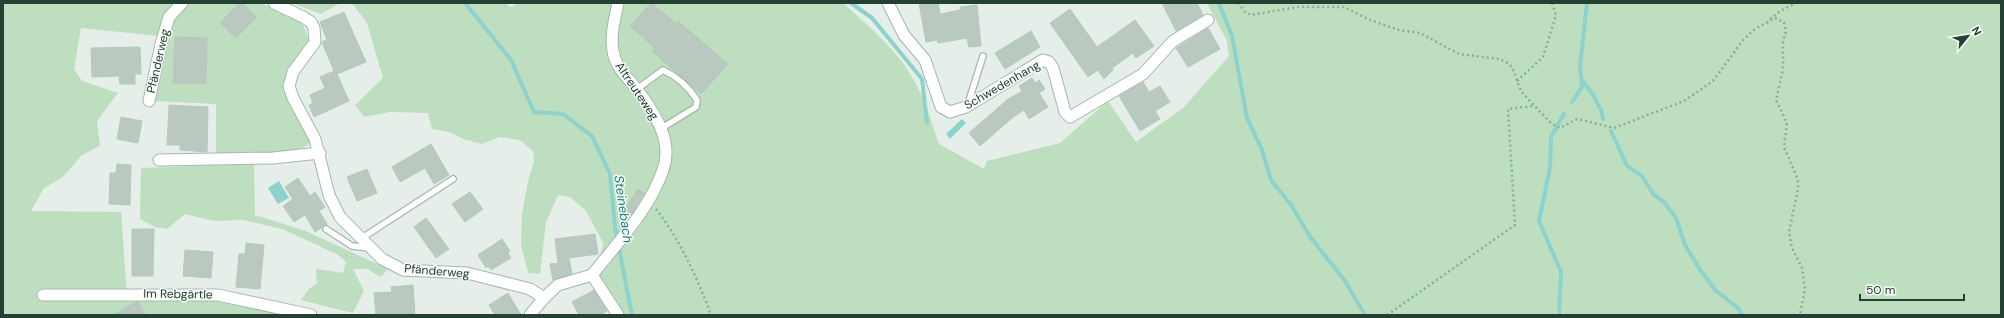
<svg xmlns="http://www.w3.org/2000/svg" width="2004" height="318" viewBox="0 0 2004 318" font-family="'DM Sans',sans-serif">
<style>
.green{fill:#bedfbf}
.water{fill:#8ed2cd}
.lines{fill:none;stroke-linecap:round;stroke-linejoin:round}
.stream{stroke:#8ed2cd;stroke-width:4}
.building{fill:#bac9c0;stroke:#b7c8bd}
.service-casing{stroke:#a7b6ae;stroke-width:8}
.minor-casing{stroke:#a7b6ae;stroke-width:13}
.path{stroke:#85b199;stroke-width:2.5;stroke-dasharray:2 3;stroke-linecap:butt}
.service{stroke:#fff;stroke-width:5.5}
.minor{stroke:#fff;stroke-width:11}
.labels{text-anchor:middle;stroke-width:3;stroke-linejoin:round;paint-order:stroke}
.street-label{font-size:12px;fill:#244032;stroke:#f5faf7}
.water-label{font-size:13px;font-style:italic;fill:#1d7c76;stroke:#f5faf7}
</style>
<rect width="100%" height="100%" fill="#e5eee8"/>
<g class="green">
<polygon points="3,3 261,3 302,22 309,40 289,71 283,90 309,134 309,144 296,152 254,163 255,215 306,231 388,269 381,277 367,269 353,269 364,291 353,313 301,300 309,289 317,283 316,269 343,273 346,262 337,254 282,229 243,220 214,221 185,214 167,229 155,227 140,219 141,168 216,165 216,104 153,101 159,36 81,28 74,69 82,81 118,93 97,121 100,146 82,155 62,178 44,188 31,211 121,212 127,298 221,299 293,315 3,315"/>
<polygon points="292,3 340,3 321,14"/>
<path d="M352,3H505L511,7L518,3H843C867,25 894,47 911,75C924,96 931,121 939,144L984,169L987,161L1060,143L1108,101L1136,142L1184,107L1229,56L1227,41L1207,3H2001V315H622L621,308L597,276L603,243L586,211L570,197L558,195L546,222L540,274L528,273L521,244L522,214L528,181L534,161L533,151L520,140L500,137L482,144L463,139L450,132L432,129L428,113L390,112L364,117L355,105L383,78L367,23Z"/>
</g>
<g class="water">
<polygon points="962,119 966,123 950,139 946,134"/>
<polygon points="279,181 289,198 278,204 268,188"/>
</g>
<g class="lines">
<g class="stream">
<polyline points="465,3 511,60 534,112 563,114 592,136 610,174 615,228 632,315"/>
<polyline points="851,3 872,18 922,79 927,123"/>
<polyline points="1219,3 1232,36 1247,118 1262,150 1271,180 1291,205 1311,238 1345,281 1365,315"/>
<polyline points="1582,80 1593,95 1601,110 1603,119"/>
<polyline points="1572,102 1582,87 1580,66 1587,3"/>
<polyline points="1611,131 1627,166 1642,176 1654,195 1664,202 1676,218 1685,245 1699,268 1715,290 1738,308 1742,315"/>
<polyline points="1559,315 1561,272 1539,221 1550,168 1551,137 1564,114"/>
</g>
</g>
<g class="building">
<polygon points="239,3 242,3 257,17 236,38 220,23"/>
<polygon points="651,3 676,23 678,21 728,64 701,94 652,51 655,48 630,26"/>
<polygon points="919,3 938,3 940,14 960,10 960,7 977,5 981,46 969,47 967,38 938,43 937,40 926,42"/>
<polygon points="1162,3 1197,3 1203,15 1176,31"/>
<polygon points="1070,9 1097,47 1135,20 1154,46 1136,58 1133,53 1112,68 1113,70 1104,79 1098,70 1088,77 1050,23"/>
<polygon points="344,12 366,62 337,74 349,101 314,117 309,105 313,103 310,95 325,88 320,77 334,71 322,42 327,40 320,22"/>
<polygon points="1208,28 1220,49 1188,67 1176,48"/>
<polygon points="1031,31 1040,47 1005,69 995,53"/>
<polygon points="175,37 207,38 206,84 173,83"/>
<polygon points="140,47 141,74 135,74 135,84 120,84 119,76 92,77 91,48"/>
<polygon points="1032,78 1035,83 1039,80 1045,89 1039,93 1048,107 1029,119 1024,110 1012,118 980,146 969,133 1007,100 1022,91 1019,86"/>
<polygon points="1143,82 1149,92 1160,86 1170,102 1155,111 1160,119 1140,131 1119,96"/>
<polygon points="169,105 208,107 207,152 180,150 180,145 167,145"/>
<polygon points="121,117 142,121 138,143 117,139"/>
<polygon points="431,144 449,175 434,184 425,168 400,182 392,167"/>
<polygon points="117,164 131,165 130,205 109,204 110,173 116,173"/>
<polygon points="367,169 377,193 357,201 347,177"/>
<polygon points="298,178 310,196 315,192 325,207 319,211 327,224 315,232 305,215 294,222 283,206 293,199 285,187"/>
<polygon points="638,189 644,193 631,215 624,210"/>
<polygon points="470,192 483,209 465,222 452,204"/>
<polygon points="426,218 449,249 436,258 414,227"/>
<polygon points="132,229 154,229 153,276 132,276"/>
<polygon points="595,234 598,254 569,258 572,274 553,280 550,264 558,263 555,239"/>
<polygon points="502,239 510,251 508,253 511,258 491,270 488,266 486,268 478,255"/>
<polygon points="246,243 264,245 260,289 236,287 239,254 245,254"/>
<polygon points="185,250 213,252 211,278 183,276"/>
<polygon points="413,285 415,315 376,315 374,293 392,292 391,287"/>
<polygon points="594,290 607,311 600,315 579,315 572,302"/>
<polygon points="508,293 521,315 495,315 489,305"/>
<polygon points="136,302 138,302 145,315 113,315"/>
</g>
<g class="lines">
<g class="service-casing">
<g id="service">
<path d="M637,89L663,70C678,77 688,86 697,100L696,107L662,128"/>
<polyline points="967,107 983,56"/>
<polyline points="326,229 352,246 369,248"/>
<polyline points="362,238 453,179"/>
</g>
</g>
<g class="minor-casing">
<g id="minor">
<polyline points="274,3 303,17 311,22 314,28 315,42 293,72 289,86 293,98 315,139 329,195 340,217 382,259 403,270 467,273 530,289 544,298"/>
<path d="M618,3C615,18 610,36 613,51C615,66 626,76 635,87C653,110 674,140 663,170C649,210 618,242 592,275L618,315"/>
<polyline points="888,3 904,35 925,60 941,107 950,112 966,107 1043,60 1049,62 1053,68 1065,112 1070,117 1143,74 1173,41 1208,20"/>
<polyline points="149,101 161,44 169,17 182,3"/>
<polyline points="159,160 273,158 320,153"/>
<polyline points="43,295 218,295 311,315"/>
<polyline points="530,315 544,298 558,285 592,275"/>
</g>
</g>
<g class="path">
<polyline points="1238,3 1245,12 1251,15 1298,7 1344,7 1370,20 1399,30 1420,33 1459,54 1499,59 1506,62 1512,67 1521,91 1527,98 1551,123 1560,128 1577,119 1614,128 1684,101 1713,81 1744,39 1755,29 1775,18 1784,22 1786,31 1783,42 1783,69 1776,100 1787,123 1784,147 1798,180 1798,189 1789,232 1792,248 1802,268 1805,289 1800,315"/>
<polyline points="1770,19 1780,11 1796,3"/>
<polyline points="1517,81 1543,57 1556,15 1552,3"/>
<path d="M656,209C680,240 695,274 709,309L710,315"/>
<polyline points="1387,315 1515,225 1508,109 1533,106"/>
</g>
<use href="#service" class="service"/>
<use href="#minor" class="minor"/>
</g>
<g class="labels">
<g class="street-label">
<text transform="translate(158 61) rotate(-77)" y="4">Pfänderweg</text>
<text transform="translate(1002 85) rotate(-30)" y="4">Schwedenhang</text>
<text transform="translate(637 91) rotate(56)" y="4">Altreuteweg</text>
<text transform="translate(437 271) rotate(5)" y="4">Pfänderweg</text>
<text transform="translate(178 294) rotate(1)" y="4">Im Rebgärtle</text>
</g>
<g class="water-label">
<text transform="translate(624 209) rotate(82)" y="5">Steinebach</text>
</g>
</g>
<rect width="2004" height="318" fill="none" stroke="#244032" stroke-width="8"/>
<g transform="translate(1968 36) rotate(60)" stroke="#f5faf7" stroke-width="3" paint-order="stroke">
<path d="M0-3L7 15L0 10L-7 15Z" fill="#244032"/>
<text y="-6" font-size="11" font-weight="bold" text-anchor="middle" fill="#244032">N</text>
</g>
<path d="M1860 294v6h104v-6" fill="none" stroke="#244032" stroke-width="2"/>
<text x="1866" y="294" font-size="12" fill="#244032" stroke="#f5faf7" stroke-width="3" paint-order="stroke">50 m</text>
</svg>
